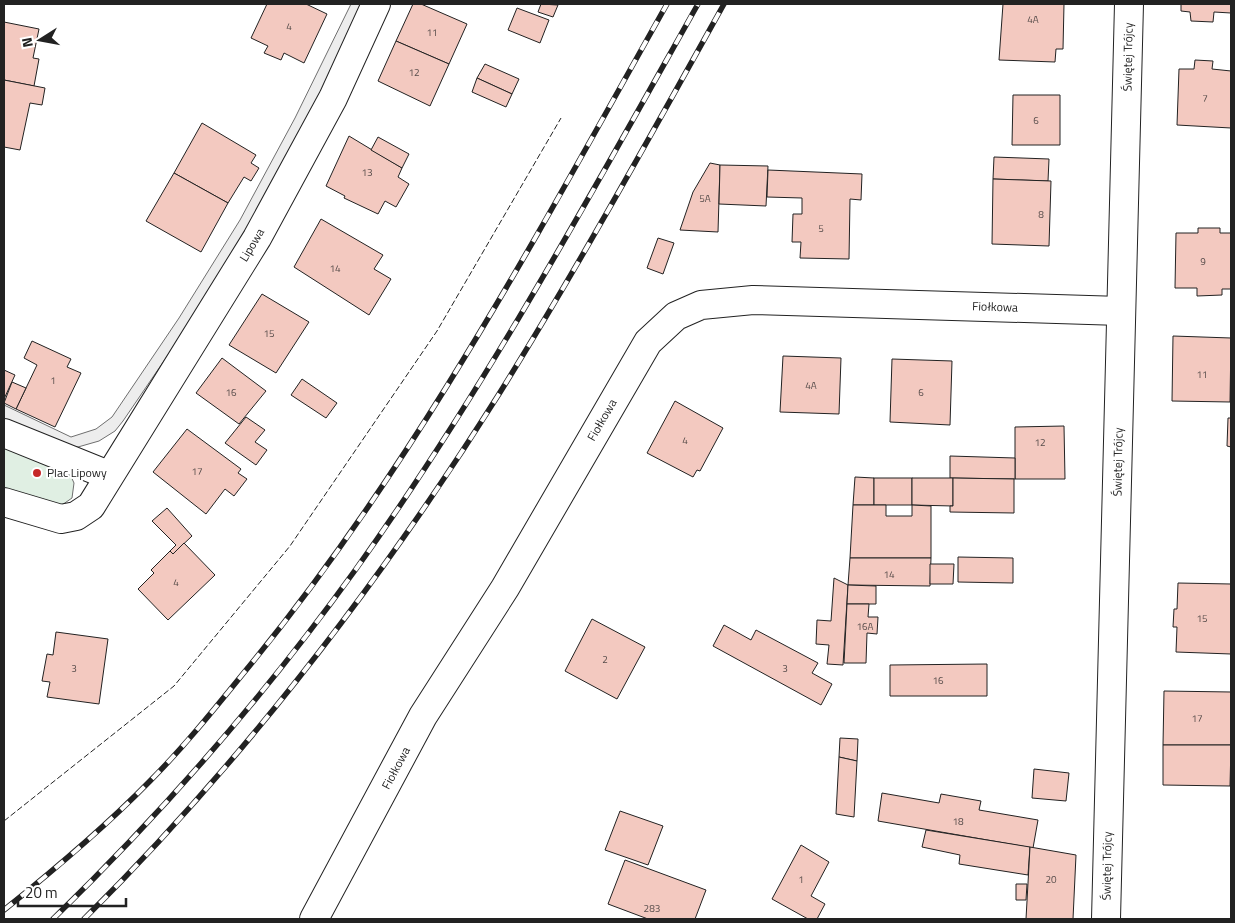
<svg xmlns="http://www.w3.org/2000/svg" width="1235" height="923" viewBox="0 0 1235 923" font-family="'Titillium Web',sans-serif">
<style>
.green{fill:#e0efe3;stroke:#6f6f6f}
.parking{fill:#ededed;stroke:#6f6f6f}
.building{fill:#f3c9c0;stroke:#222}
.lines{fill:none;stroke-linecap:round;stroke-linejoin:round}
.minor-casing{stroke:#222;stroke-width:30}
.minor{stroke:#fff;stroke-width:28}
.rail-casing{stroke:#222;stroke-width:5.5}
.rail{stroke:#fff;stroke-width:4;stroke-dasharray:11;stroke-linecap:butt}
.fence{stroke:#222;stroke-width:1;stroke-dasharray:6 2.5;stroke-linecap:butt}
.poi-dot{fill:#c62828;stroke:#fff;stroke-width:2}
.labels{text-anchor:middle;stroke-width:4;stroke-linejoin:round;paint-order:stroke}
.number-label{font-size:10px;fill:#564c4a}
.street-label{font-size:12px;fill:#222;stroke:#fff}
.poi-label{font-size:12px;fill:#222;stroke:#fff;text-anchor:start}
</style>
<rect width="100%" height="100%" fill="#fff"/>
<polygon class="green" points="4,442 68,470 74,483 72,498 59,507 4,496"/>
<polygon class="parking" points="351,4 362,4 318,99 242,239 200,308 123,421 115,431 99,441 78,447 62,445 4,420 4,405 71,437 96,429 112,417 179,318 240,220 295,118"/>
<g class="building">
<polygon points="267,4 306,4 327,14 304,63 284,53 281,60 264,53 268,46 251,38"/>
<polygon points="413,4 421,4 467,24 449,64 396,41"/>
<polygon points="541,4 558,5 553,17 538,12"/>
<polygon points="1003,4 1064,4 1063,49 1056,49 1055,62 999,60"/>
<polygon points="1181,4 1231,4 1231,13 1214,12 1213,22 1191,21 1190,12 1181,11"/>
<polygon points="517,8 549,20 540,43 508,30"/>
<polygon points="4,22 39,29 33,58 39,59 34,86 4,80"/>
<polygon points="396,41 449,64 430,106 378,81"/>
<polygon points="1195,60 1213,61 1212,69 1231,71 1231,128 1177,125 1179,69 1194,69"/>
<polygon points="485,64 519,79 512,94 477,78"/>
<polygon points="477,78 512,94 506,107 472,92"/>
<polygon points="4,80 45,88 42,105 30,103 20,150 4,147"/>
<polygon points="1013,95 1060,95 1060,145 1012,145"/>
<polygon points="202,123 256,155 251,163 259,168 251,181 244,177 228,203 174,173"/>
<polygon points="349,136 402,168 398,177 409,184 396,207 385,201 378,214 344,198 345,196 326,186"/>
<polygon points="378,137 409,154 402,168 371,150"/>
<polygon points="994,157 1049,159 1048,181 993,179"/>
<polygon points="710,163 720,165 718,232 680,230 693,192"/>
<polygon points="720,165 768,166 766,206 719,204"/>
<polygon points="768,170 862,174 861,200 850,199 849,259 800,258 801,242 792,242 793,214 802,214 802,198 767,197"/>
<polygon points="174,173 228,203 201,252 146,221"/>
<polygon points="993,179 1051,181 1049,246 992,244"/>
<polygon points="321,219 383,255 374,269 391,279 369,315 294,267"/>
<polygon points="1198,228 1220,228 1220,233 1231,233 1231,289 1222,289 1222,295 1197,296 1197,288 1175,288 1176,233 1198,233"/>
<polygon points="658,238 674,243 663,274 647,268"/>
<polygon points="262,294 309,322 276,373 229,345"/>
<polygon points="1173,336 1231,338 1230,402 1172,401"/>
<polygon points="32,341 71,359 67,367 81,373 55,427 16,409 37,365 24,358"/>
<polygon points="783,356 841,358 839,414 780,412"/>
<polygon points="222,358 266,391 239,424 196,393"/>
<polygon points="892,359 952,361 950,425 890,422"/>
<polygon points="4,370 15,375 4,399"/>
<polygon points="302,379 337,403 326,418 291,395"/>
<polygon points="12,382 26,388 16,409 4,403"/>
<polygon points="675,401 723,428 700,471 697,470 693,477 647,453"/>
<polygon points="246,417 265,430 255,442 267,450 256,465 225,443"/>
<polygon points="1228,418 1231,418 1231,447 1227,446"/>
<polygon points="1064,426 1065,479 1015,479 1015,427"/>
<polygon points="187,429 241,469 238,473 247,479 234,496 225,489 206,514 153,472"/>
<polygon points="950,456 1015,458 1015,479 950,478"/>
<polygon points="855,477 874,478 874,505 853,505"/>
<rect x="874" y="478" width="38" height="27"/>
<polygon points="912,478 953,478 953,506 912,505"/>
<polygon points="953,478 1014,479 1014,513 950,512 950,506 953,506"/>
<polygon points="853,505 886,505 886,516 912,516 912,505 931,506 931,558 850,558"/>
<polygon points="167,508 192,536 173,554 170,551 176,545 152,521"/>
<polygon points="184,543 215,575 168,620 138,589 154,573 151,570 170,551 173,554"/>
<polygon points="958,557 1013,558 1013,583 958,582"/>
<polygon points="850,558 931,558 930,586 848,585"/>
<polygon points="930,564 954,564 953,584 930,584"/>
<polygon points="834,578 848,585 843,665 827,664 829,645 816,644 817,620 831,621"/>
<polygon points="1178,583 1231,584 1231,654 1176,652 1177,627 1173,627 1174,609 1177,609"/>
<polygon points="848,585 876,586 876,604 847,604"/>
<polygon points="847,604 869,604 868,617 878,617 877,634 867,633 866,663 844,663"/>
<polygon points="592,619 645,647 617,699 565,671"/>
<polygon points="724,625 751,640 756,630 818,663 812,673 832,684 821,705 713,646"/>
<polygon points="56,632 108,639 99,704 47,697 50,682 42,681 47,654 53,655"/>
<polygon points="987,664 987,696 890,696 890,665"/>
<polygon points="1164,691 1231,692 1231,745 1163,745"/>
<polygon points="840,738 858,739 857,761 839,757"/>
<polygon points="1163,745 1231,745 1230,786 1163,785"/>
<polygon points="839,757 857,761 854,817 836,814"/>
<polygon points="1034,769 1069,773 1066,801 1032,798"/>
<polygon points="882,793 939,803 941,794 981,801 979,810 1038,820 1033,848 878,821"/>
<polygon points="620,811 663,826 648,865 605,850"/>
<polygon points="926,830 1030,847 1028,875 959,864 960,855 922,847"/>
<polygon points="801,845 829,862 811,896 825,904 817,919 808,919 772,899"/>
<polygon points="1030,847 1076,855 1073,919 1026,919"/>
<polygon points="625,860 706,890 695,919 648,919 608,904"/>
<polygon points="1016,884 1027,884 1026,900 1016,900"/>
</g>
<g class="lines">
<g class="minor-casing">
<g id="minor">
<polyline points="4,433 108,475"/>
<polyline points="4,502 61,519 76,516 91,506 257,238 333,98 376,4"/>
<polyline points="314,919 423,716 505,588 648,342 676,316 701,305 753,300 1121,311"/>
<polyline points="1106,919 1129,4"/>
</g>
</g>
<use href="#minor" class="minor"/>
<g class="rail-casing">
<g id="rail">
<path d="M4,910C54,870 104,828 149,782C182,749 212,712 242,675C412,470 537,235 667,4"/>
<path d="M53,919C163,812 266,694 356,569C484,390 590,196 698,4"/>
<path d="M84,919C242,762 380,583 499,394C578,267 651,135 724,4"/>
</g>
</g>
<use href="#rail" class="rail"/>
<polyline class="fence" points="4,821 174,686 290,546 437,331 561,118"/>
</g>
<circle class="poi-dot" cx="37" cy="473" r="5"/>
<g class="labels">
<g class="number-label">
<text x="1033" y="23">4A</text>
<text x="289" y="30">4</text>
<text x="432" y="36">11</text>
<text x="414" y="76">12</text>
<text x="1205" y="102">7</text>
<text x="1036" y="124">6</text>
<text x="367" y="176">13</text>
<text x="705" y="202">5A</text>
<text x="1041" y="218">8</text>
<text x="821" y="232">5</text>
<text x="1203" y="265">9</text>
<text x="335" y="272">14</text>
<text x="269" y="337">15</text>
<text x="1202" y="378">11</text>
<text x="53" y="384">1</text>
<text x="811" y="389">4A</text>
<text x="231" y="396">16</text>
<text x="921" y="396">6</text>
<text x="685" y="444">4</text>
<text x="1040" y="446">12</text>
<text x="197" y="475">17</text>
<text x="889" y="578">14</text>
<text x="176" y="586">4</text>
<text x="1202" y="622">15</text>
<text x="865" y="630">16A</text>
<text x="605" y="663">2</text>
<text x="74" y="672">3</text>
<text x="785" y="672">3</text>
<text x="938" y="684">16</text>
<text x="1197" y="722">17</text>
<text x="958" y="825">18</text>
<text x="801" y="883">1</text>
<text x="1051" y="883">20</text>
<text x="652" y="912">283</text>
</g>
<g class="street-label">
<text transform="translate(1128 57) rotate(-89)" y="4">Świętej Trójcy</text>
<text transform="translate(252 245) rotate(-59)" y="4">Lipowa</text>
<text transform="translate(995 307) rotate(2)" y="4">Fiołkowa</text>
<text transform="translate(602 420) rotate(-60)" y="4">Fiołkowa</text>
<text transform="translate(1118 462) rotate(-89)" y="4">Świętej Trójcy</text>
<text transform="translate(396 768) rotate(-62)" y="4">Fiołkowa</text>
<text transform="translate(1107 866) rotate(-89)" y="4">Świętej Trójcy</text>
</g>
<g class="poi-label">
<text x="47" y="477">Plac Lipowy</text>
</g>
</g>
<rect width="1235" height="923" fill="none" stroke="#222222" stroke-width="10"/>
<g transform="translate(40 40) rotate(259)" stroke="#ffffff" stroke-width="4" paint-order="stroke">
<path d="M0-4L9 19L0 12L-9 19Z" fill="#222222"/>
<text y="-8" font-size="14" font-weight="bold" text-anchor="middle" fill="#222222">N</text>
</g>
<path d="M18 898v8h108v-8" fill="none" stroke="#222222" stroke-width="2.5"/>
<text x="25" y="898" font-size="15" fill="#222222" stroke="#ffffff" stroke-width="4" paint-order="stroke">20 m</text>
</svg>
